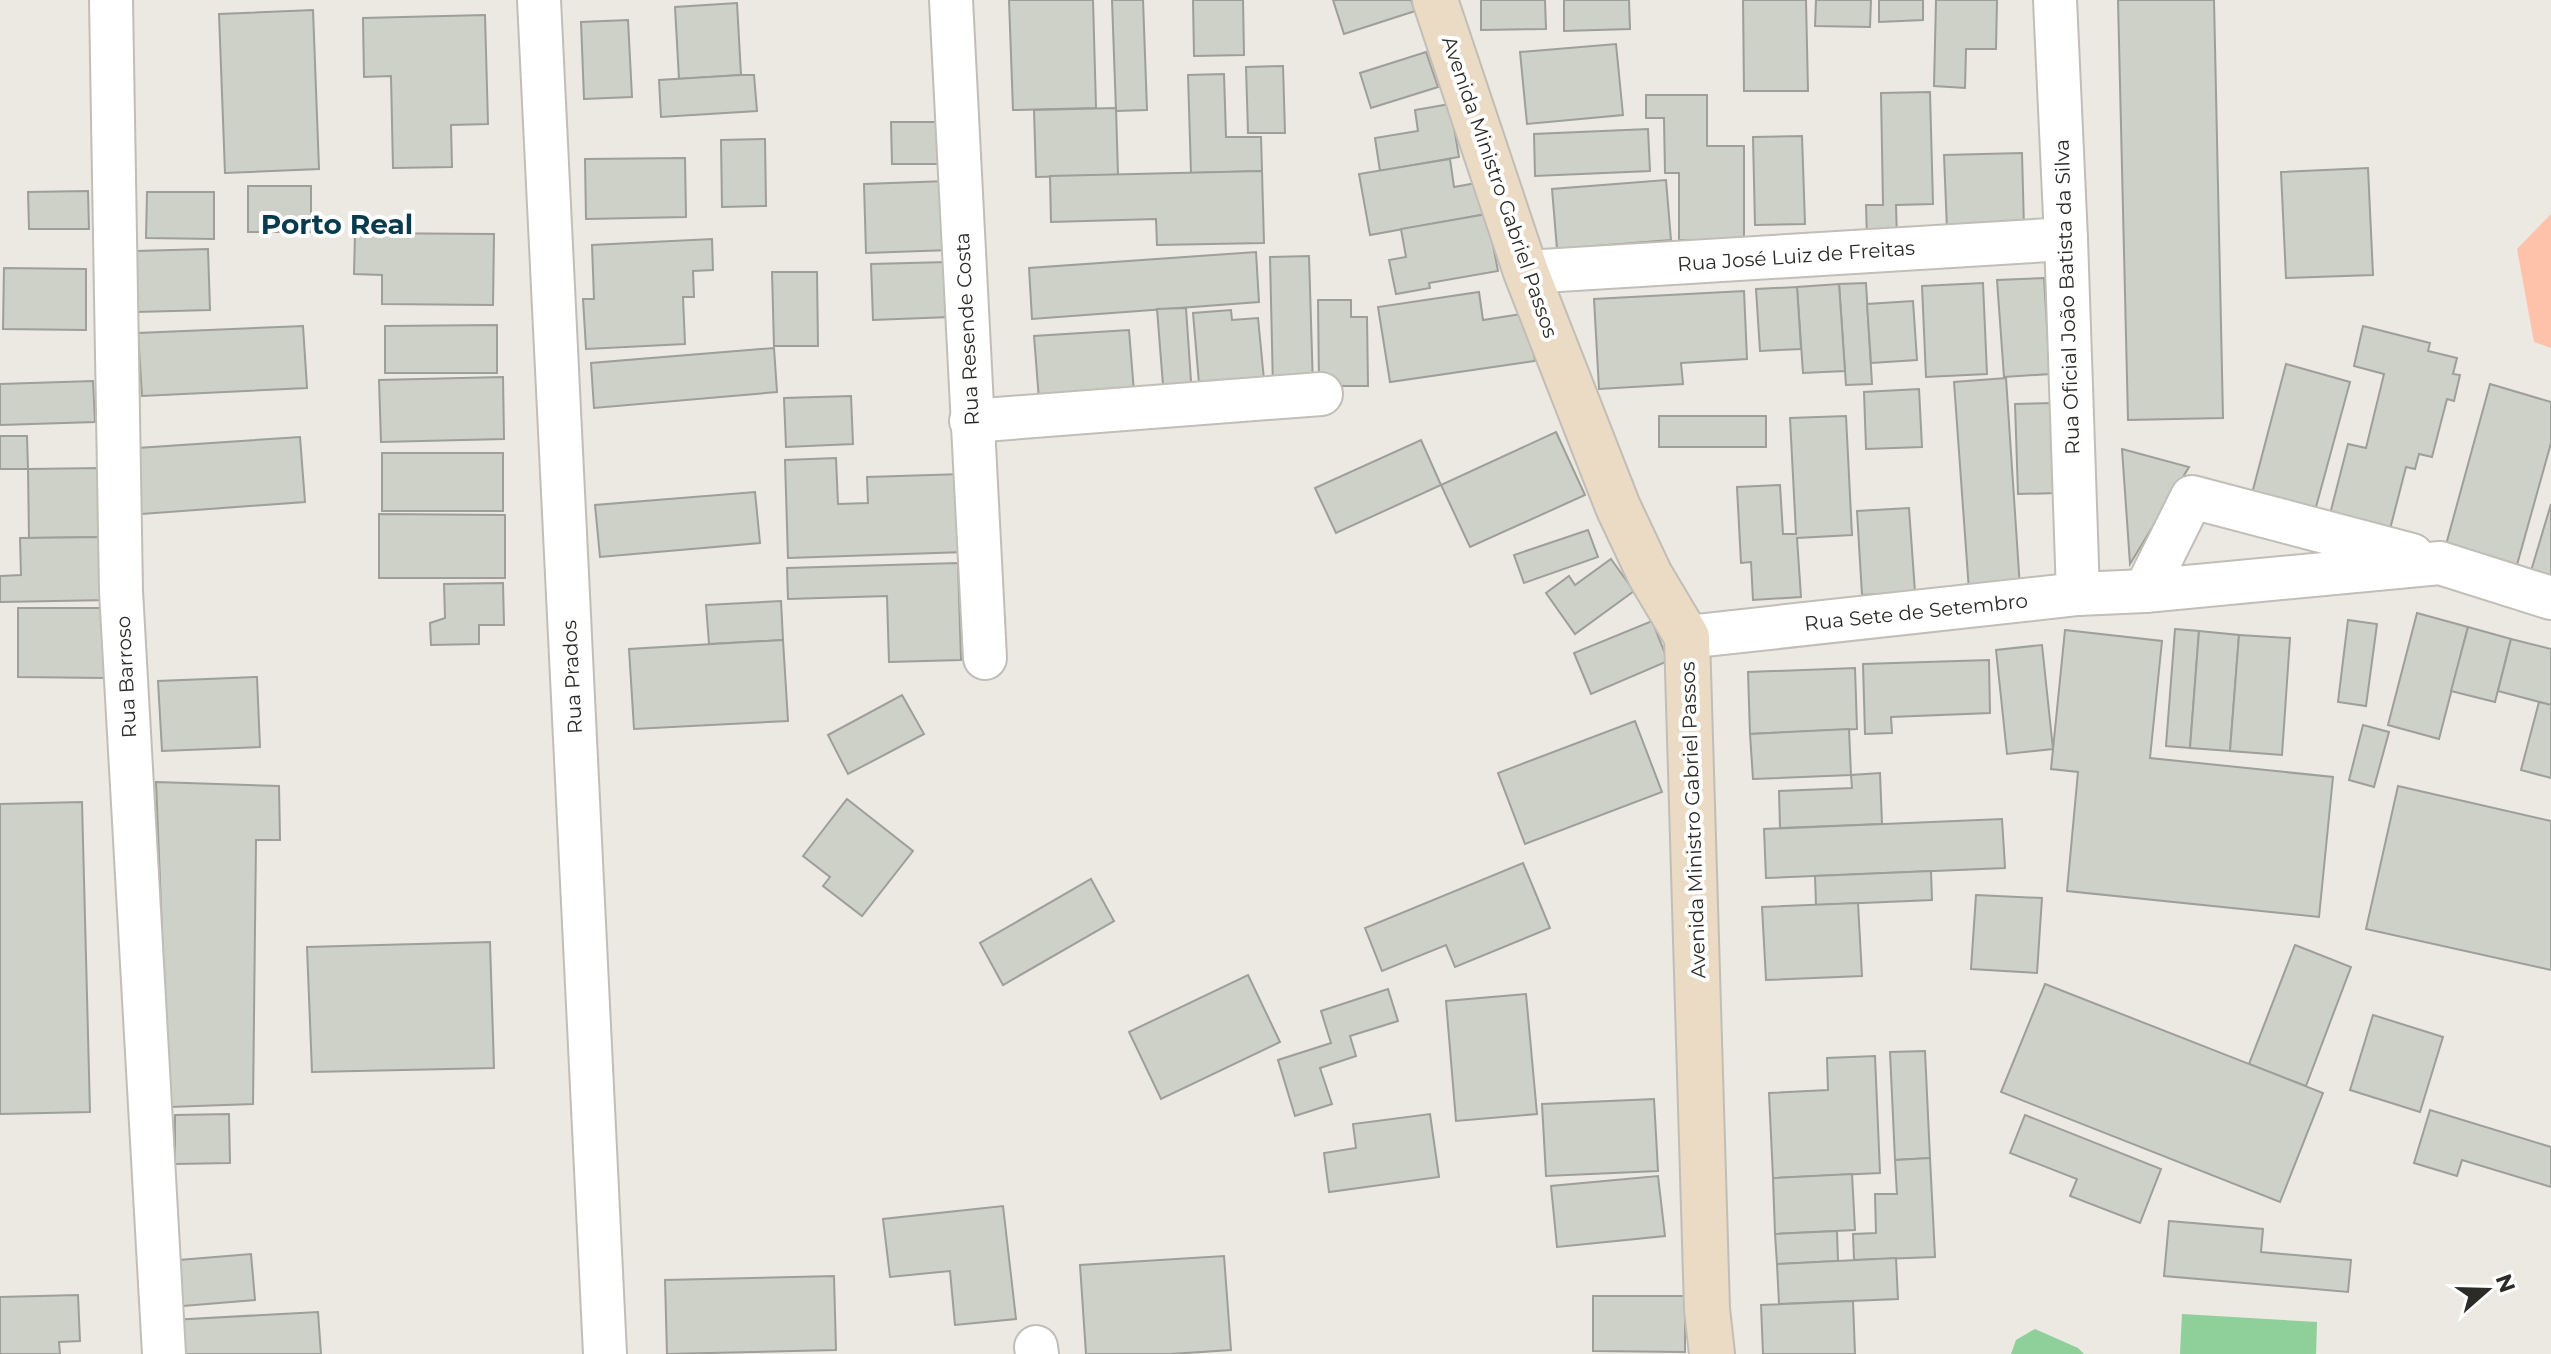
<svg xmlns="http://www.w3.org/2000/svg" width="2551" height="1354" viewBox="0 0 2551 1354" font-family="Montserrat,sans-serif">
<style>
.green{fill:#fec2ab}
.water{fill:#8fcf9a}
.building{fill:#ced1c8;stroke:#9d9f98;stroke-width:2}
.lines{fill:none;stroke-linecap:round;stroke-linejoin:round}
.minor-casing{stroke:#c0beb6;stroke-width:46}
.secondary-casing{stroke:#c0beb6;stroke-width:48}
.minor{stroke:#fff;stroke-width:42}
.secondary{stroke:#ebdac4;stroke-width:44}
.labels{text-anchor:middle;stroke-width:8;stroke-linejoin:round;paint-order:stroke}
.street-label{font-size:20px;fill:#2b2b28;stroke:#fff}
.district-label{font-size:28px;font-weight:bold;fill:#093b4e;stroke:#fff}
</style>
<rect width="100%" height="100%" fill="#ebe9e1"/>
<polygon class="green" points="2551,214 2551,348 2534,342 2517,249"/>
<g class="water">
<polygon points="2182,1314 2317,1322 2316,1354 2180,1354"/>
<polygon points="2035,1329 2078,1348 2084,1354 2011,1354 2016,1340"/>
</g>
<g class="building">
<polygon points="1009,0 1093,0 1096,108 1013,110"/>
<polygon points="1112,0 1143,0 1147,110 1116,111"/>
<polygon points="1193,0 1243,0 1244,55 1194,56"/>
<polygon points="1333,0 1411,0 1415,11 1344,34"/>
<polygon points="1481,0 1545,0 1546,29 1481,30"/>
<polygon points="1564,0 1629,0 1630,29 1564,31"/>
<polygon points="1743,0 1806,0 1808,91 1744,91"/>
<polygon points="1816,0 1871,0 1870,27 1815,26"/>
<polygon points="1879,0 1923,0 1923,20 1879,22"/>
<polygon points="1936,0 1997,0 1996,49 1966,49 1965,88 1934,86"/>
<polygon points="2118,0 2214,0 2223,418 2128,420"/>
<polygon points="737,3 741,75 679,79 675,7"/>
<polygon points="313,10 319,169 225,173 219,14"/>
<polygon points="485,15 488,124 451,125 452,167 393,168 391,76 364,77 363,18"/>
<polygon points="628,20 632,97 584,99 581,22"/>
<polygon points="1616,44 1623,115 1527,124 1520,52"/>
<polygon points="1426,52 1438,87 1371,108 1360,73"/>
<polygon points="1283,66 1285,133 1248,133 1246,67"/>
<polygon points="1224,74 1226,137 1261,137 1262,171 1191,173 1188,75"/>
<polygon points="741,75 754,75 757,111 661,117 659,80"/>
<polygon points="1930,92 1933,204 1896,205 1897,238 1867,238 1866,205 1883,205 1881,93"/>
<polygon points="1646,95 1707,95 1707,146 1744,146 1744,240 1679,240 1679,173 1665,173 1664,118 1646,118"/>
<polygon points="1450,104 1459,157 1380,171 1375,138 1418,131 1415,110"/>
<polygon points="1116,108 1118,175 1036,177 1034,110"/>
<polygon points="891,122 942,122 942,164 892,164"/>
<polygon points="1648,129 1650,171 1535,176 1534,134"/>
<polygon points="1802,136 1805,224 1755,225 1753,137"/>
<polygon points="765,139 766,206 722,207 721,140"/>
<polygon points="2022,153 2024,228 1947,230 1944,155"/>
<polygon points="685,158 686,217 586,219 585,159"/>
<polygon points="1450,159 1454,187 1482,182 1487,214 1370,235 1359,174"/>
<polygon points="2368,168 2373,275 2286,278 2281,172"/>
<polygon points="1262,171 1264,243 1157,245 1156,219 1051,222 1050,176"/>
<polygon points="1666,180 1671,240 1557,249 1552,189"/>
<polygon points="947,181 950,250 866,253 864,184"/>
<rect x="248" y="186" width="63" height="46"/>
<polygon points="88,191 89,229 29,229 28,192"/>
<polygon points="147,192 214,192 214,239 146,238"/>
<polygon points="1487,214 1498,271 1429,283 1430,288 1396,294 1389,260 1406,257 1401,229"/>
<polygon points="355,233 494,234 493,305 382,304 382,275 354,274"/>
<polygon points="712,239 713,270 693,271 694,297 683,297 685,344 586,349 583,299 594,299 592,245"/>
<polygon points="208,249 210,310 137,312 136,251"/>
<polygon points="1256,252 1259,302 1032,319 1029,268"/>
<polygon points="1309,256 1313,387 1273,388 1270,257"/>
<polygon points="948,262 950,317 873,320 871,264"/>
<polygon points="4,268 86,269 86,330 3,329"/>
<polygon points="772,272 817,272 818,346 774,346"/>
<polygon points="2044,278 2050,374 2004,377 1997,280"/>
<polygon points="1866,283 1872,384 1846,385 1839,284"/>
<polygon points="1983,283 1987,374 1926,377 1922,286"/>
<polygon points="1839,284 1845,371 1803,373 1797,287"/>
<polygon points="1797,287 1801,349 1760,351 1756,289"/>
<polygon points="1744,291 1747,359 1681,363 1683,384 1599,389 1594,299"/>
<polygon points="1479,292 1483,320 1528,313 1535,361 1390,382 1378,307"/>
<polygon points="1318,300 1351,300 1351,317 1367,317 1368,386 1319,386"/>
<polygon points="1913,301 1917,360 1871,363 1867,304"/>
<polygon points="1186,308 1192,396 1164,398 1157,309"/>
<polygon points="1231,310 1232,320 1258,318 1265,390 1200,395 1193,313"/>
<polygon points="497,325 497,373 385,373 385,326"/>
<polygon points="303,326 307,388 142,396 138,333"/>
<polygon points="2363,326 2430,343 2428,351 2457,358 2453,374 2460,375 2454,401 2447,399 2432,457 2419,454 2415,469 2406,467 2388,537 2328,522 2348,444 2366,448 2384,374 2354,366"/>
<polygon points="1129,330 1134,392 1039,400 1034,336"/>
<polygon points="774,348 777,392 594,408 591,363"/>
<polygon points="2286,364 2350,382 2313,518 2250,501"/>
<polygon points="503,377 504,439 381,442 379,380"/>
<polygon points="2006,378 2020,588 1969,591 1954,382"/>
<polygon points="93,381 95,422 0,425 0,384"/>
<polygon points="2490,384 2551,402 2551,443 2515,572 2444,552"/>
<polygon points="1919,389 1922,447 1866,449 1864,392"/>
<polygon points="851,396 853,444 786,447 784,398"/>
<polygon points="2056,403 2059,493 2018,494 2015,404"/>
<rect x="1659" y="416" width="107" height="31"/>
<polygon points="1846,416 1852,535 1797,538 1801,597 1753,600 1751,562 1741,563 1737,487 1780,485 1783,534 1796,534 1790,418"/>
<polygon points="1556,432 1585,495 1470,547 1441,485"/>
<polygon points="0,436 27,436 28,469 0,469"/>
<polygon points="300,437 305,502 128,515 123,449"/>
<polygon points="1421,440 1441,485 1336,533 1315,488"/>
<polygon points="2122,449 2189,467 2130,564"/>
<rect x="382" y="453" width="121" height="58"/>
<polygon points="836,458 838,504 868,503 867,477 963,474 965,552 788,558 785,460"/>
<polygon points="102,468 103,537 29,538 28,469"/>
<polygon points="755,492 760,543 600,557 595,505"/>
<polygon points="2551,504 2551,588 2528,581"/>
<polygon points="1909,508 1915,592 1862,595 1857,511"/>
<polygon points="379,514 505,515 505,578 379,578"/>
<polygon points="1588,530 1598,557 1524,583 1514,555"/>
<polygon points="109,537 110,600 0,602 0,576 21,575 20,538"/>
<polygon points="1611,559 1634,591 1575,634 1546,593 1569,576 1575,585"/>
<polygon points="958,563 961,660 889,662 887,596 788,599 787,568"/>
<polygon points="503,583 504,625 479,625 479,644 431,645 430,623 445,618 444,584"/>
<polygon points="781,601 783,640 709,644 706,605"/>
<polygon points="18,608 105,608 105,678 18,677"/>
<polygon points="2417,613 2468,627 2439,739 2388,725"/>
<polygon points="2348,620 2377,624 2366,706 2338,702"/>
<polygon points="1652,621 1668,661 1591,694 1574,653"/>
<polygon points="2468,627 2511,639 2495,702 2451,691"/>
<polygon points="2175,629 2199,631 2190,748 2166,746"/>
<polygon points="2065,630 2162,641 2150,758 2333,777 2319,917 2067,891 2078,772 2051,769"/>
<polygon points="2199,631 2239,635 2230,751 2190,748"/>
<polygon points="2239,635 2290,638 2282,755 2230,751"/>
<polygon points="2511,639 2551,649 2551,705 2498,691"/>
<polygon points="783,640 788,721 634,729 629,649"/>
<polygon points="2042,645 2053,749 2007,754 1996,650"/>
<polygon points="1989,660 1990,713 1891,717 1892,733 1865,734 1863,664"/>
<polygon points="1855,668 1857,729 1750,734 1748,672"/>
<polygon points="257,677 260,747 162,751 158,681"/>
<polygon points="902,695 924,734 848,774 828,735"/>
<polygon points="2539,702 2551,705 2551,778 2521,770"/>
<polygon points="1635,721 1662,792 1525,844 1498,773"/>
<polygon points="2363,725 2389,732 2374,787 2349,780"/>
<polygon points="1849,729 1851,775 1753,779 1750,734"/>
<polygon points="1880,773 1882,824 1780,828 1779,791 1852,788 1851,775"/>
<polygon points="156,782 279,786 280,840 256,840 253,1104 169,1107"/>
<polygon points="2398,786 2551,821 2551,970 2366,929"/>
<polygon points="847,799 913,851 862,916 823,886 830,877 803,856"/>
<polygon points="82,802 90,1112 0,1114 0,804"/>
<polygon points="2002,819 2005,868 1766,878 1764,829"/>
<polygon points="1523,863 1550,928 1455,967 1446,945 1382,971 1365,928"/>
<polygon points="1931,871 1932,900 1816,905 1815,876"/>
<polygon points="1091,879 1114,921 1003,985 980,943"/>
<polygon points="1976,895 2042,898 2037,973 1971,969"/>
<polygon points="1858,903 1862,976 1766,980 1762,907"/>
<polygon points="490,942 494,1068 312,1072 307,947"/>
<polygon points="2295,945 2351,967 2306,1086 2249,1064"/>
<polygon points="1248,975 1280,1042 1161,1099 1129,1032"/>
<polygon points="2045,984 2323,1093 2280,1202 2001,1092"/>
<polygon points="1388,989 1398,1021 1350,1036 1356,1056 1320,1068 1332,1104 1295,1116 1278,1060 1331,1043 1321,1011"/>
<polygon points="1526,994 1537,1114 1456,1121 1446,1001"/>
<polygon points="2373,1015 2443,1037 2420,1112 2350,1090"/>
<polygon points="1925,1051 1930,1158 1895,1160 1890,1052"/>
<polygon points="1875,1056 1880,1173 1773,1178 1769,1093 1828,1090 1827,1058"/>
<polygon points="1654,1099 1658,1171 1546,1176 1542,1104"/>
<polygon points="2430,1110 2551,1147 2551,1187 2462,1160 2457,1176 2414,1163"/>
<polygon points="229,1114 230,1163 175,1164 175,1115"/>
<polygon points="1430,1114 1439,1177 1329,1192 1324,1153 1356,1148 1353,1124"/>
<polygon points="2025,1115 2161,1169 2140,1223 2070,1196 2077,1179 2010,1153"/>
<polygon points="1930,1158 1935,1257 1854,1260 1853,1234 1876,1233 1875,1194 1897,1194 1895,1160"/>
<polygon points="1852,1174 1855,1230 1775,1234 1773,1178"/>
<polygon points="1658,1176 1665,1236 1557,1247 1551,1186"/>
<polygon points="1003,1206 1016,1319 955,1325 950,1271 890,1277 883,1219"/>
<polygon points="2169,1221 2263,1229 2261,1252 2351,1260 2348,1292 2164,1276"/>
<polygon points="1837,1231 1838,1261 1777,1264 1775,1234"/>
<polygon points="251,1254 255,1300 171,1307 167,1261"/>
<polygon points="1224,1256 1231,1350 1170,1354 1086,1354 1080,1265"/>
<polygon points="1896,1258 1898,1299 1779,1304 1777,1264"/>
<polygon points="834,1276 836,1350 667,1354 665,1280"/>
<polygon points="78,1295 80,1341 59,1342 60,1354 0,1354 0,1297"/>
<polygon points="1593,1296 1685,1296 1685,1352 1593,1351"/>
<polygon points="1853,1301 1855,1354 1763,1354 1761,1305"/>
<polygon points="318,1312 321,1354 173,1354 171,1320"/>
</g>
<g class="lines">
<g class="minor-casing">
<g id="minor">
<polyline points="111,0 121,591 164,1354"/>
<polyline points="539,0 605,1354"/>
<polyline points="951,0 985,658"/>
<polyline points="2055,0 2066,239 2078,594"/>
<polyline points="1526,272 2066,239"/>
<polyline points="971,421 1321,394"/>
<polyline points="2145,591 2192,497 2412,555"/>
<polyline points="1687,637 2078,594 2145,591 2440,563 2551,598"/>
<polyline points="1036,1347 1037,1354"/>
</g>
</g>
<g class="secondary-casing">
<polyline id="secondary" points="1435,0 1526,272 1618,507 1650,575 1687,637 1707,1309 1712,1354"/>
</g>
<use href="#minor" class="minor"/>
<use href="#secondary" class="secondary"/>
</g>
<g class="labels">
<g class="street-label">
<text transform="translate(1500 187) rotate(71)" y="7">Avenida Ministro Gabriel Passos</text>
<text transform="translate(1796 256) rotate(-4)" y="7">Rua José Luiz de Freitas</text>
<text transform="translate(2067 297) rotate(-92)" y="7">Rua Oficial João Batista da Silva</text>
<text transform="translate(967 329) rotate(-93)" y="7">Rua Resende Costa</text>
<text transform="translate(1916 612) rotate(-6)" y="7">Rua Sete de Setembro</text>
<text transform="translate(126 677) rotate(-93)" y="7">Rua Barroso</text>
<text transform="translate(572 677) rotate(-93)" y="7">Rua Prados</text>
<text transform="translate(1693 820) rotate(-92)" y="7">Avenida Ministro Gabriel Passos</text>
</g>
<g class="district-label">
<text x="337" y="234">Porto Real</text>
</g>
</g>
<g transform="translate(2487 1290) rotate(70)" stroke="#ffffff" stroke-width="6" paint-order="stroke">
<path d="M0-6L14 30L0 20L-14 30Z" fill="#2b2b28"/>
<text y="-12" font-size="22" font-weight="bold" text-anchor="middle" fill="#2b2b28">N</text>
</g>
</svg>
